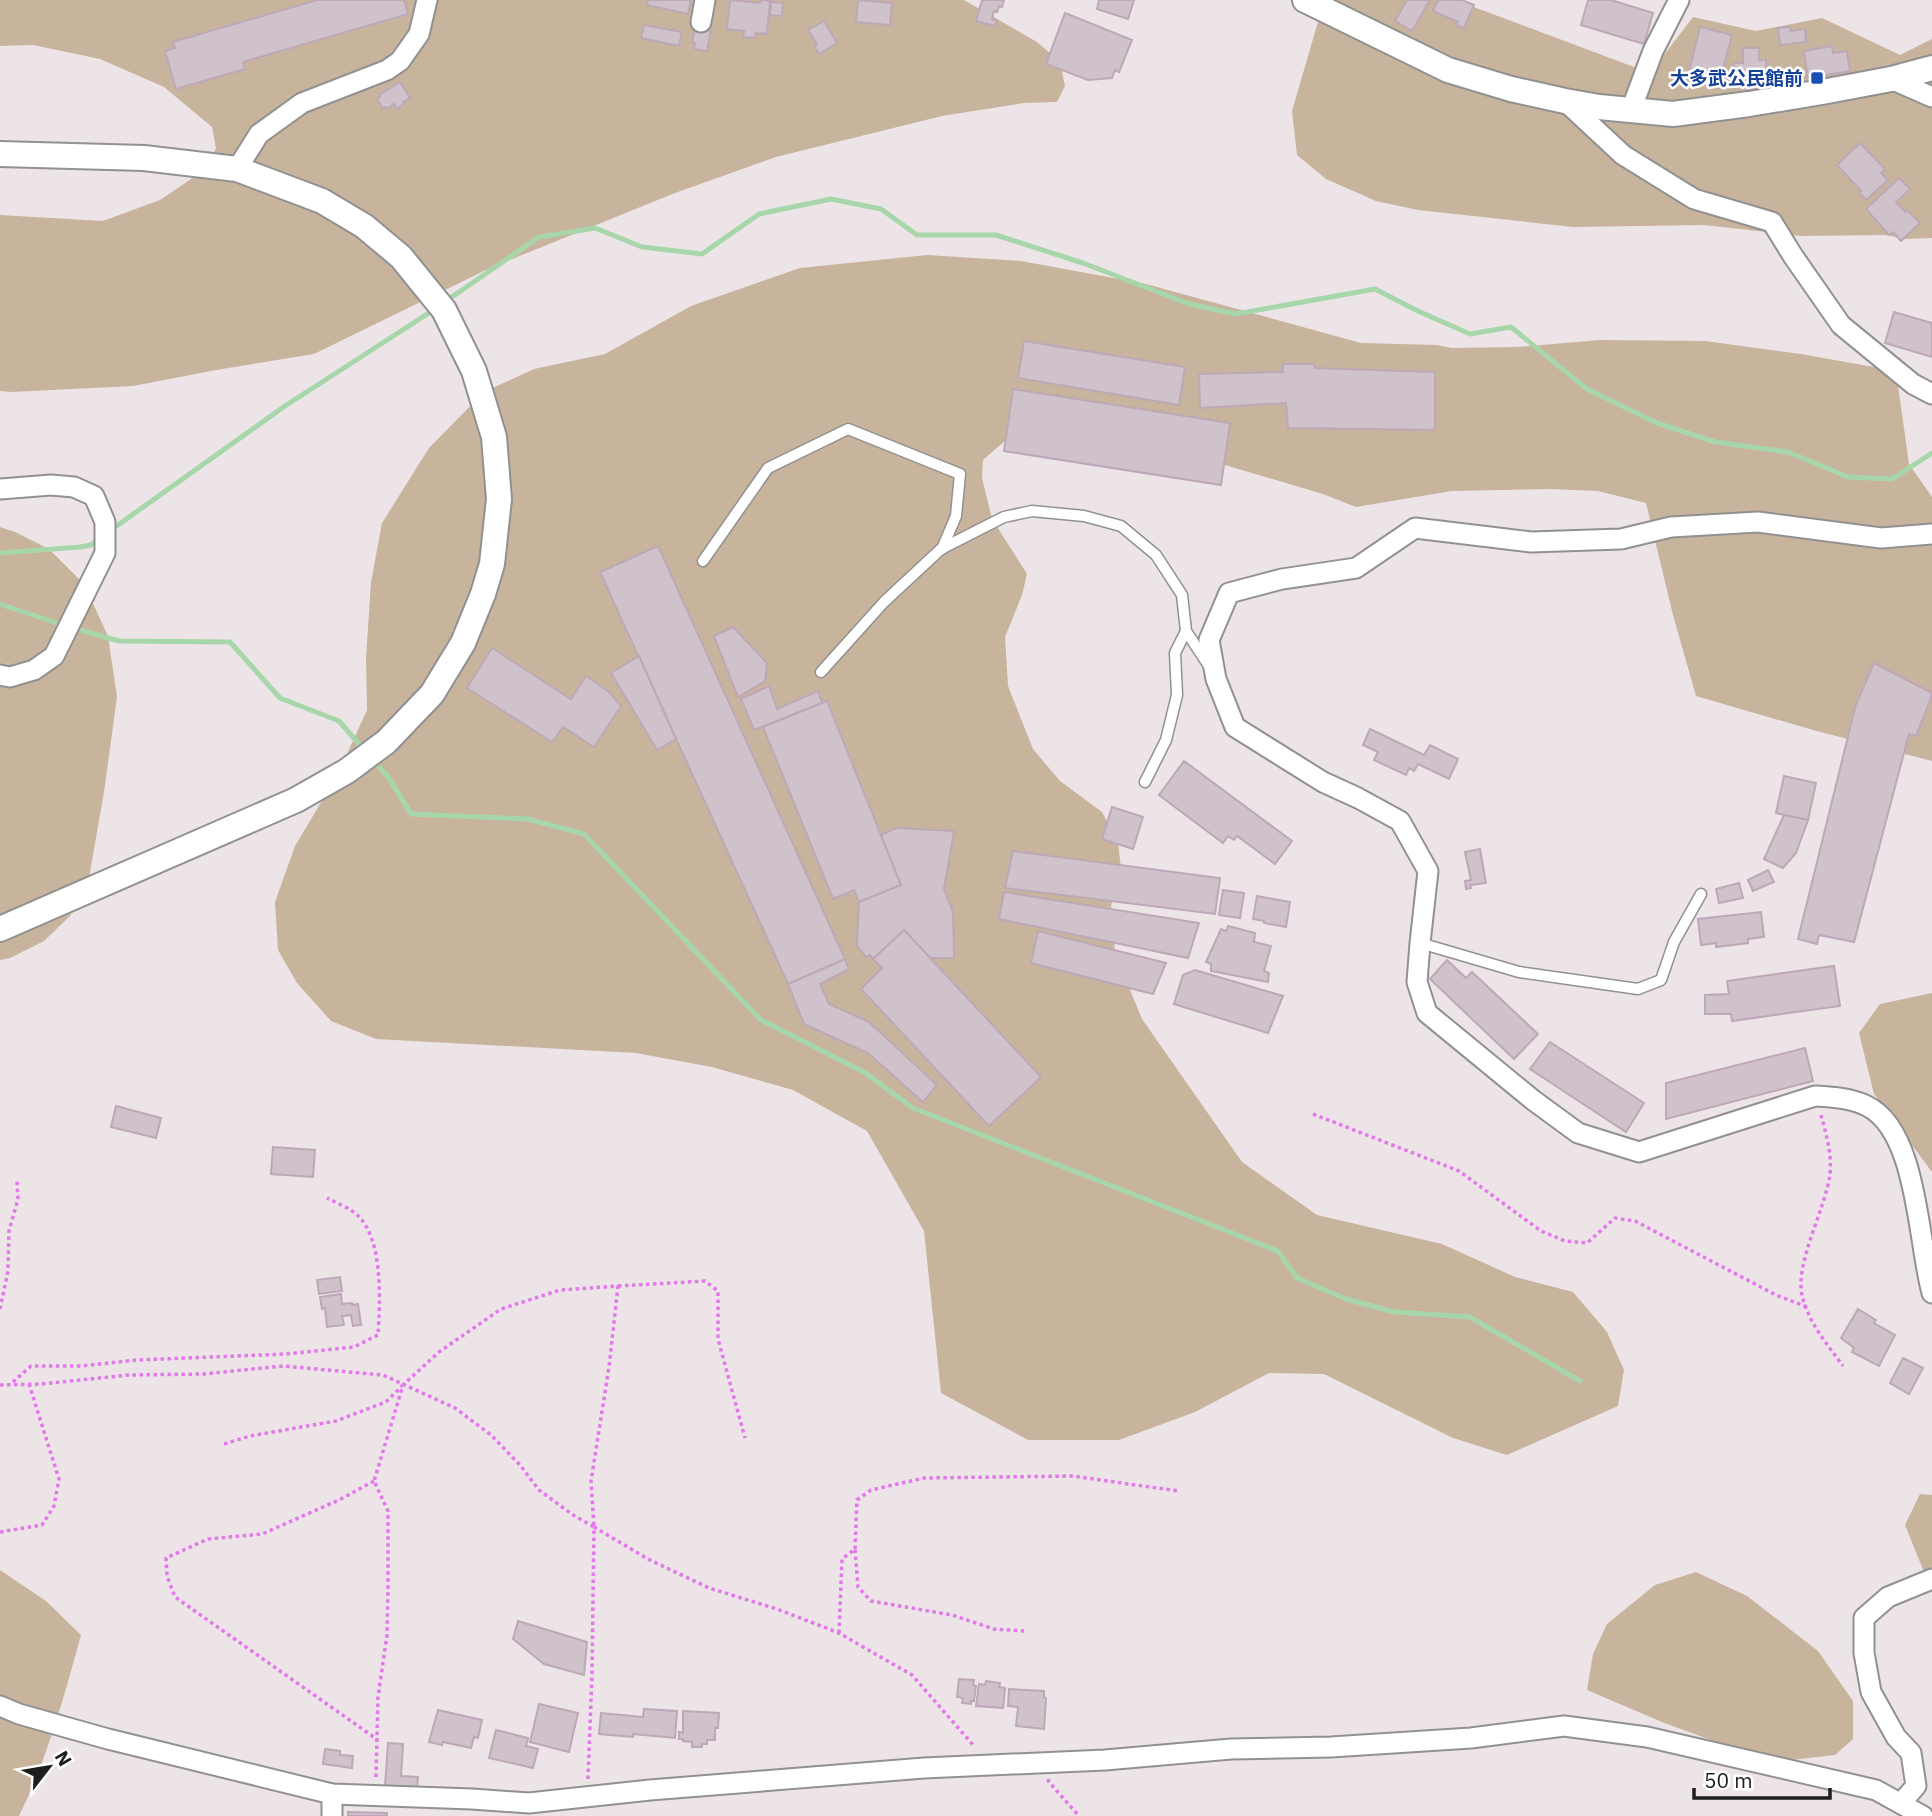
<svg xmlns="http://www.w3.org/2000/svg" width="1932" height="1816" viewBox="0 0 1932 1816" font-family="'IBM Plex Sans','Noto Sans JP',sans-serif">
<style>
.forest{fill:#c8b49c}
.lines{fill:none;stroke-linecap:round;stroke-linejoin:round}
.stream{stroke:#a8d6ab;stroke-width:5}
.building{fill:#cfc2cb;stroke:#bda8b7;stroke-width:2}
.service-casing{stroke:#919191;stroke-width:13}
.minor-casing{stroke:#919191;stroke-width:23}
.tertiary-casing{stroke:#919191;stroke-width:28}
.path{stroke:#e377eb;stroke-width:3.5;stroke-dasharray:3.5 3.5;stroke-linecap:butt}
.service{stroke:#fff;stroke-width:10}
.minor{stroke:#fff;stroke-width:19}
.tertiary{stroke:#fff;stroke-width:24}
.transit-dot{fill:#1a4fb4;stroke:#fff;stroke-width:2.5}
.labels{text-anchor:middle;stroke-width:5;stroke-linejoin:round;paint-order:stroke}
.transit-label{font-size:19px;font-weight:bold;fill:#164399;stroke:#fff;text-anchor:end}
</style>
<rect width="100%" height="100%" fill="#ede4e8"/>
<g class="forest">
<polygon points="0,0 964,0 1037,42 1060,62 1065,86 1057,102 1024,103 942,116 776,157 675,193 490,268 314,354 216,370 133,386 11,392 0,391 0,215 103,221 160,200 194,177 216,149 212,127 164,87 100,59 33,45 0,46"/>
<polygon points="1336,0 1455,0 1650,73 1693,17 1756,31 1822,18 1900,55 1932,39 1932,238 1906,239 1885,235 1801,236 1704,225 1573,227 1418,210 1376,201 1326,179 1297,155 1292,111 1320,15"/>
<polygon points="927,255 1021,261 1146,284 1361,343 1437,345 1452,348 1517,347 1600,340 1705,341 1801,354 1896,371 1909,464 1932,497 1932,761 1813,730 1696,696 1673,615 1646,503 1598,491 1551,489 1452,491 1356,507 1323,494 1191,455 1006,440 983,460 982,478 992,519 1027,574 1022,595 1005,637 1008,686 1033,749 1060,781 1102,812 1118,843 1121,868 1111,906 1115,953 1142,1019 1242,1162 1317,1215 1442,1244 1515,1277 1573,1292 1607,1332 1624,1370 1618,1406 1507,1455 1453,1438 1324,1374 1269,1373 1195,1412 1119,1440 1028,1440 941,1393 924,1231 867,1131 793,1090 712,1067 636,1053 376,1039 331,1021 297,983 278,950 275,902 295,846 338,774 367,710 366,658 371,582 382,523 429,448 484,392 534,369 605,354 691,306 800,268"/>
<polygon points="0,527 15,532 49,549 84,584 108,636 117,697 104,792 89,878 70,916 44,941 10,958 0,960"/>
<polygon points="1932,993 1932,1172 1874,1094 1859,1033 1880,1004"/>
<polygon points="1920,1494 1932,1495 1932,1583 1926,1577 1905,1525"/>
<path d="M0,1570L46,1601L81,1635C64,1697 47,1759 19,1816H0Z"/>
<polygon points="1696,1572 1747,1596 1818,1651 1853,1701 1853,1739 1835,1755 1782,1761 1719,1743 1662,1722 1587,1690 1593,1654 1607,1624 1655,1585"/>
</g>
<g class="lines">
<g class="stream">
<polyline points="446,301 539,237 595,228 642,247 702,254 759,214 831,199 881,209 917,235 996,235 1083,263 1189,304 1236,314 1375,289 1420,312 1470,334 1511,327 1587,389 1657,423 1715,442 1788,452 1848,477 1892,479 1932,453"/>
<polyline points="111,530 285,406 435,309"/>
<polyline points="0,553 80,547 91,545 100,538"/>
<polyline points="0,604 63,625"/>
<polyline points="73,628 119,641 230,642 280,698 339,721 365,751"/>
<polyline points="374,761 389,778 411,814 528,819 584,834 761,1020 864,1072 913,1108 1278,1251 1297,1278 1346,1299 1394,1312 1470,1317 1580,1381"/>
</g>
</g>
<g class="building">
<polygon points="317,0 404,0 408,14 243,62 245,69 176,89 165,51 175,48 173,42"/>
<polygon points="648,0 691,0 688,14 647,5"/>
<polygon points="730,0 760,3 761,0 770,1 767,34 756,33 755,38 743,37 744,31 727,29"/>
<polygon points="858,0 892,3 890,25 856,22"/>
<polygon points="982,0 1004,0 1002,7 999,6 997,12 994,11 992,19 997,21 995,26 976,21"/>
<polygon points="1099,0 1134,0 1128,19 1097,9"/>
<polygon points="1407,0 1430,0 1412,31 1395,21"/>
<polygon points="1438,0 1462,0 1474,5 1464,28 1456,25 1458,22 1433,11"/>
<polygon points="1588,0 1611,0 1653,13 1644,44 1581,25"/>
<polygon points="771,2 783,3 782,16 770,15"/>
<polygon points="1065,13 1132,40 1119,72 1115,70 1112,78 1088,80 1046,64"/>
<polygon points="824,21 837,43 819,54 814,46 817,44 808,30"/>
<polygon points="644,25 682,32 679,46 641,38"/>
<polygon points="1700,27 1732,35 1718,88 1687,80"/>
<polygon points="1790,27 1791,31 1805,29 1806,42 1780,45 1778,28"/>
<polygon points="695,28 711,31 707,51 694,49 695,43 692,42"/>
<polygon points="1832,46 1833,53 1847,51 1850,71 1808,78 1804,51"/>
<polygon points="1743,48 1759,48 1759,60 1766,60 1766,89 1744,88 1744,80 1733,80 1734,63 1743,63"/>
<polygon points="400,82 410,98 403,102 404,104 397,109 394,104 387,109 386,107 383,109 377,99 380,97 379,95"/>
<polygon points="1860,143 1885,169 1881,173 1888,180 1866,200 1859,192 1861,191 1837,165"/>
<polygon points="1899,178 1910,189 1896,202 1905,212 1907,210 1920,223 1901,241 1893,232 1889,235 1866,209"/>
<polygon points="1894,312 1932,323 1932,357 1885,343"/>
<polygon points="1024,341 1185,367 1179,405 1018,378"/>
<polygon points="1283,364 1314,364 1315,368 1435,372 1435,430 1288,428 1286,403 1200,408 1199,374 1283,372"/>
<polygon points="1013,389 1230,423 1221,485 1004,451"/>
<polygon points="658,546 845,959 788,984 600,572"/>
<polygon points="733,627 767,663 765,681 738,697 714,636"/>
<polygon points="492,648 571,699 586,676 608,691 621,706 594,747 563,727 552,742 467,688"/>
<polygon points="639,656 676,739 657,750 611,673"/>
<polygon points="1874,663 1932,693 1932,695 1916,736 1909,734 1854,942 1819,935 1817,944 1798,939 1856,704"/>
<polygon points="769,686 777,709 818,691 822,703 754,730 741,699"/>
<polygon points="827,701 901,885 859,902 854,890 833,899 763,727"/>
<polygon points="1370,729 1424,755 1430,745 1458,759 1449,779 1418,764 1414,771 1409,768 1406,775 1374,760 1378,752 1363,745"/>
<polygon points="1184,761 1292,841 1275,864 1237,836 1234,840 1228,836 1223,843 1159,795"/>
<polygon points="1784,776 1816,783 1808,820 1776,813"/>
<polygon points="1112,807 1143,817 1133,849 1102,839"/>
<polygon points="1784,815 1808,820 1796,853 1783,868 1764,859"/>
<polygon points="896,828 954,831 944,889 953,912 954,958 930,958 904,930 873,959 870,955 866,957 857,946 859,902 901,885 881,835"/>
<polygon points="1480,849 1486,883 1470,885 1471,888 1466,889 1465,881 1471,880 1465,852"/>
<polygon points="1013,851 1220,878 1215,914 1005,888"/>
<polygon points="1768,870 1774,882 1753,891 1748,880"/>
<polygon points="1739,883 1743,898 1719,903 1716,889"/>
<polygon points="1223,890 1244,893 1240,918 1219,915"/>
<polygon points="1004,892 1199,923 1188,958 999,919"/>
<polygon points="1257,896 1290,902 1286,927 1264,923 1264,921 1253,919"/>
<polygon points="1761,912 1764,937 1748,939 1748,943 1716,947 1716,943 1701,945 1698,919"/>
<polygon points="1228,926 1255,933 1254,942 1271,946 1264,971 1269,973 1268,982 1211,971 1211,964 1206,962 1221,929 1226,931"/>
<polygon points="904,930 1041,1077 989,1126 861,989 882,968 873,959"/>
<polygon points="1038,931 1166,963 1153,994 1031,963"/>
<polygon points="845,959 849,969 820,984 829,1004 869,1022 937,1085 923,1102 868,1053 804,1024 788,984"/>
<polygon points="1447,960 1466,978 1472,972 1538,1034 1514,1059 1430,979"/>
<polygon points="1834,966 1840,1006 1732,1021 1731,1014 1705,1014 1705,995 1729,994 1727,981"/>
<polygon points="1195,970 1283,996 1268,1033 1174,1004 1183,975"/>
<polygon points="1550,1042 1644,1103 1626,1132 1530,1069"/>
<polygon points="1805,1048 1813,1081 1666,1119 1666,1083"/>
<polygon points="116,1106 161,1118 156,1138 111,1127"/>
<polygon points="273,1147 315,1150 313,1177 271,1174"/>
<polygon points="340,1277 342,1291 319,1294 317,1280"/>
<polygon points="341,1294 342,1304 352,1303 352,1305 358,1304 361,1325 353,1326 351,1315 342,1316 344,1325 327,1327 325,1308 322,1309 320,1297"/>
<polygon points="1858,1309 1876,1320 1874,1323 1895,1335 1879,1366 1852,1352 1854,1348 1841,1338"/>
<polygon points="1903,1358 1923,1368 1909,1394 1890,1383"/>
<polygon points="518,1621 587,1642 584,1675 544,1664 513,1639"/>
<polygon points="959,1679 974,1680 973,1685 976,1686 974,1701 971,1701 971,1704 962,1703 963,1698 957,1697"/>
<polygon points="986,1681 1000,1683 999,1687 1005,1688 1003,1708 976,1706 979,1684 985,1685"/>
<polygon points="1009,1689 1044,1691 1044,1697 1046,1698 1044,1729 1016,1726 1018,1707 1008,1706"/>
<polygon points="539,1704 578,1713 569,1752 530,1742"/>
<polygon points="644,1709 677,1711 675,1738 633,1734 633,1737 599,1734 601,1713 643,1717"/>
<polygon points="438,1710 482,1720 478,1738 474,1737 471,1748 443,1742 442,1745 429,1742"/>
<polygon points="683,1711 719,1713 718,1728 715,1728 715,1740 707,1740 707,1744 702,1744 702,1747 692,1747 692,1742 683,1741 683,1739 679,1739 679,1732 683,1733"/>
<polygon points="496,1730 528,1738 526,1746 538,1749 533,1768 489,1758"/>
<polygon points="388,1743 403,1744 401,1776 418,1777 417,1789 385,1786"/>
<polygon points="325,1749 340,1751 340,1755 353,1756 352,1768 323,1764"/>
<polygon points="348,1812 387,1813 387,1816 348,1816"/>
</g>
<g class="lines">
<g class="service-casing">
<g id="service">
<polyline points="703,561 768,468 848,429 960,474 956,516 942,549"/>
<polyline points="821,672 884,602 941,549 1004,517 1032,511 1084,516 1121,526 1156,555 1182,595 1186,631 1209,666"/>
<polyline points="1145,782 1166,740 1177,695 1175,653 1186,631"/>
<polyline points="1420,943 1519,972 1638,989 1661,980 1674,942 1701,894"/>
</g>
</g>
<g class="minor-casing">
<g id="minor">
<polyline points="701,22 705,0"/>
<polyline points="1891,79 1932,97"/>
<polyline points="1565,101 1623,155 1694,199 1772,222 1793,256 1841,325 1913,384 1932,394"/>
<polyline points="1631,110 1653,51 1679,0"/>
<polyline points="237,169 259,134 302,103 387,70 400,61 419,34 427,0"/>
<polyline points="0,489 51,485 74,487 94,496 105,522 105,553 54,656 34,670 10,677 0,675"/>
<path d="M1932,534L1881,538L1758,522L1671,527L1621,539L1531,542L1415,528L1356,568L1282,579L1229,593L1209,640L1216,679L1235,727L1323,782L1358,798L1400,821L1428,871L1420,943L1417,982L1427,1013L1533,1100L1578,1133L1639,1152L1815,1096C1832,1097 1851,1098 1867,1106C1918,1131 1918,1243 1932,1293"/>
<polyline points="0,1706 19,1714 108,1739 332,1794 472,1799 529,1803 650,1790 924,1768 1105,1760 1231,1749 1331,1747 1471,1738 1564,1726 1647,1737 1876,1790 1923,1816"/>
<polyline points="1901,1803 1916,1786 1911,1753 1896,1737 1871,1692 1864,1653 1864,1618 1888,1597 1932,1579"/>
<polyline points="332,1816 332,1794"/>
</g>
</g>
<g class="tertiary-casing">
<g id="tertiary">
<polyline points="1305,0 1448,70 1511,89 1565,101 1599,107 1673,114 1749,104 1822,92 1891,79 1932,68"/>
<polyline points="0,154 144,158 237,169 322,201 364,226 401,257 444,310 474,371 494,437 499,499 492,564 483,594 463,643 432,694 386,742 347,771 296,800 0,929"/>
</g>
</g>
<g class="path">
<polyline points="1313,1114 1459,1171 1541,1231 1565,1241 1587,1243 1615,1218 1635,1221 1776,1295 1807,1307"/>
<path d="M1821,1115C1826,1134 1832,1153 1830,1174C1826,1208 1795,1262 1802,1295C1808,1322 1827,1344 1843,1366"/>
<polyline points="618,1286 705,1281 718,1291 718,1339 745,1438"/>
<polyline points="0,1309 8,1271 9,1231 18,1199 17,1181"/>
<path d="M13,1382L31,1366H81L137,1360L286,1354L354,1347L378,1335C380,1303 384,1237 356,1214C348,1207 336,1203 327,1198"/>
<polyline points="0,1385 41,1384 129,1375 204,1374 283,1366 383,1375 455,1408 491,1435 520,1465 539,1490 573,1515 594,1527"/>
<polyline points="224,1444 250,1436 336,1421 386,1402 402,1386"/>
<polyline points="374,1481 339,1500 262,1534 208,1539 166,1558 167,1576 175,1597 378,1740"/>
<polyline points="0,1532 42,1525 54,1506 59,1479 29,1384"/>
<polyline points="855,1549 857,1500 871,1490 924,1478 1073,1476 1178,1491"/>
<polyline points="839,1633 842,1559 855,1549 858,1587 871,1601 952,1615 994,1629 1024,1631"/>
<polyline points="376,1777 378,1697 387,1635 388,1583 388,1511 374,1481 403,1385 439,1352 501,1309 560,1290 618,1286 609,1367 591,1481 594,1527"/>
<polyline points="588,1779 592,1674 594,1527 648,1559 709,1588 777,1609 839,1633 912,1675 974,1746"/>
<polyline points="1048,1779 1049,1782 1079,1816"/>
</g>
<use href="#service" class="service"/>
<use href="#minor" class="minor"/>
<use href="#tertiary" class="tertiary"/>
</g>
<rect class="transit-dot" x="1810" y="71" width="14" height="14" rx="3.5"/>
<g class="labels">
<g class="transit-label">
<text x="1803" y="85">大多武公民館前</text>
</g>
</g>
<g transform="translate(49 1767) rotate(59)" stroke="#ffffff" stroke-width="5" paint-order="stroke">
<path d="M0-5L12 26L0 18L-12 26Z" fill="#1d1d1d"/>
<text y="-10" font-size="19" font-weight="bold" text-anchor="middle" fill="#1d1d1d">N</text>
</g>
<path d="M1694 1788v10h136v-10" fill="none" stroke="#1d1d1d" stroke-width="3.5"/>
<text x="1704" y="1788" font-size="21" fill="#1d1d1d" stroke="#ffffff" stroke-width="5" paint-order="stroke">50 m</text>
</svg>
